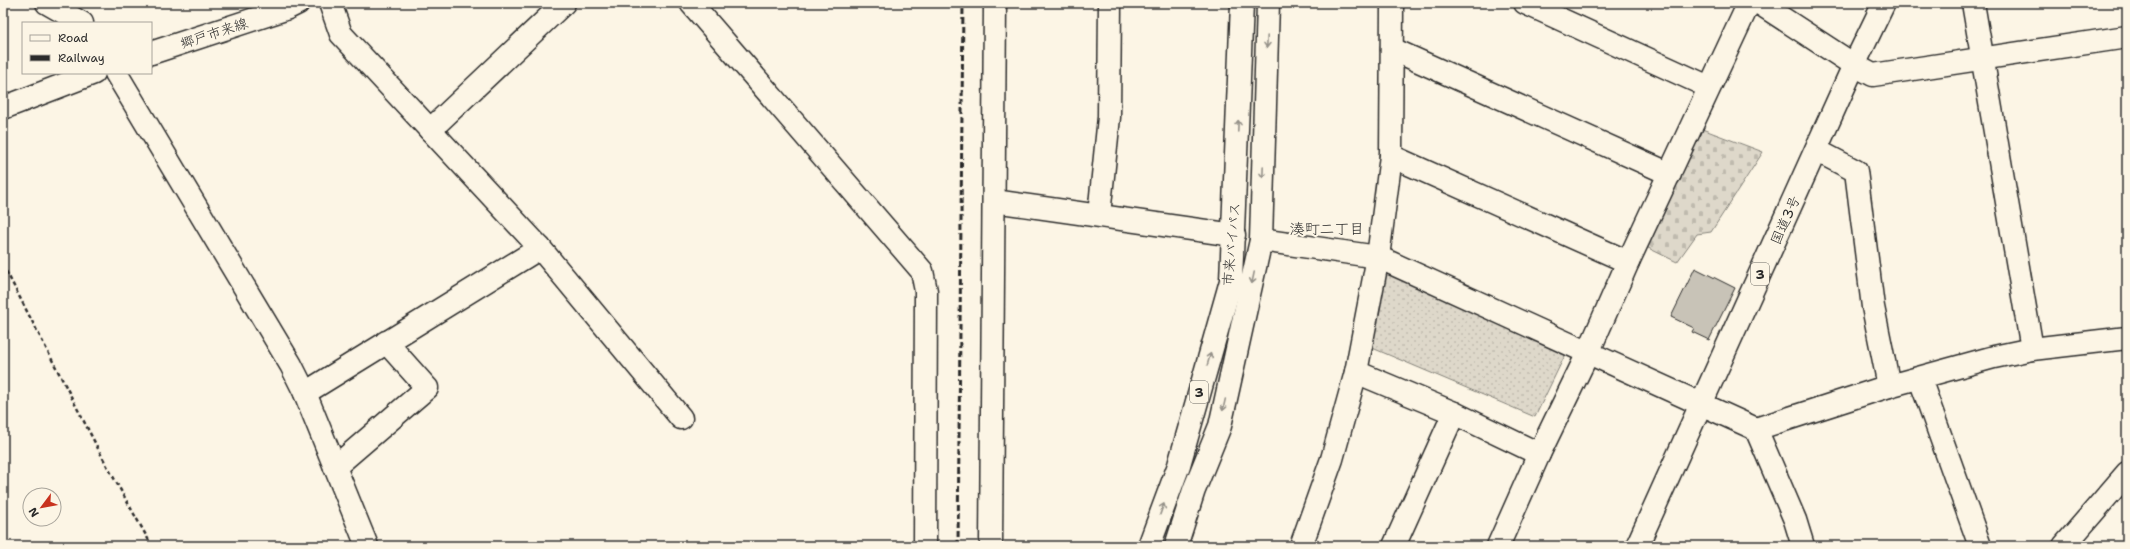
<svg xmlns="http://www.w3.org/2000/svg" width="2130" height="549" viewBox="0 0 2130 549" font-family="'Shantell Sans','Klee One',sans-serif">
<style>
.grass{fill:url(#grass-dots);stroke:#84827a}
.cemetery{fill:url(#cemetery-stones);stroke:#84827a}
.building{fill:#c8c3b7;stroke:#2b2b2b}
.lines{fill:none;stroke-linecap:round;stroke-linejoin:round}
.minor-casing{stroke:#2b2b2b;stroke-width:25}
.major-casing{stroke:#2b2b2b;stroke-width:25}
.highway-casing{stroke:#2b2b2b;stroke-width:25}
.path{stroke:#2b2b2b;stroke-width:2.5;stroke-dasharray:4 3;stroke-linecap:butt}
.minor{stroke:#fcf5e5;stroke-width:22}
.major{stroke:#fcf5e5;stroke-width:22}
.highway{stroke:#fcf5e5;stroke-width:22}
.rail{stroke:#2b2b2b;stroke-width:3;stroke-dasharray:6 3;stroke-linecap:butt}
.oneway{stroke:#949088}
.labels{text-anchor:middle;stroke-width:4;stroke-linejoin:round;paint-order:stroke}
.shield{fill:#fcf5e5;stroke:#6a6863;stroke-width:1}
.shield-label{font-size:13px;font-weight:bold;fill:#2b2b2b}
.street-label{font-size:14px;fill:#2b2b2b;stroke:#fcf5e5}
.neighbourhood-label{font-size:15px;fill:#2b2b2b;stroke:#fcf5e5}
</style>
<defs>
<pattern id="grass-dots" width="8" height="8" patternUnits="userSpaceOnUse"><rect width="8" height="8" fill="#ded8ca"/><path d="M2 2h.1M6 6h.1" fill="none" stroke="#bfbaae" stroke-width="1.8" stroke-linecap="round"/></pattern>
<pattern id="cemetery-stones" width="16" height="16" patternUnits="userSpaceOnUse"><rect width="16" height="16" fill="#ded8ca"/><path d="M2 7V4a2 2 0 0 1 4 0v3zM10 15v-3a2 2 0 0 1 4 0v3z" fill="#bfbaae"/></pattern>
</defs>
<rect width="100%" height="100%" fill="#fcf5e5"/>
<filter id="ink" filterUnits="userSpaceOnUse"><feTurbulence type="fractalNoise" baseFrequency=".025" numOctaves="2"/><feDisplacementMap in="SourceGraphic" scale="8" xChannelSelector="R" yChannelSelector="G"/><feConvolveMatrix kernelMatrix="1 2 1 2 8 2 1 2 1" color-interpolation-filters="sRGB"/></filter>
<g filter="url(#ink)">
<polygon class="grass" points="1381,263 1568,349 1535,417 1370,347"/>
<polygon class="cemetery" points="1702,129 1763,152 1711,232 1697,234 1677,262 1644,246"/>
<polygon class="building" points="1695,268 1735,288 1709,340 1692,332 1694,328 1671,317"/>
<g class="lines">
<g class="minor-casing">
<g id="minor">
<polyline points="47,3 82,23"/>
<polyline points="330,3 341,34 540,248 681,418"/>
<polyline points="691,3 922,271 926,291 925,546"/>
<polyline points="1525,3 1709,87"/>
<polyline points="1759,3 1854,65 1873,75 2127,37"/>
<polyline points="1973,3 2032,349"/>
<polyline points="1392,49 1670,174"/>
<polyline points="116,73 291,365 305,393 367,546"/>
<polyline points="430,130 564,3"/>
<polyline points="1816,150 1856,171 1873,307 1889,386"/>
<polyline points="1391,156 1628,262"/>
<polyline points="994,201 1234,235"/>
<polyline points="1099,215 1109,117 1110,3"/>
<polyline points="1261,240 1378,257 1756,429 1889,386 1994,357 2032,349 2127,338"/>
<polyline points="1356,372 1454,413 1539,454"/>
<polyline points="1920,379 1980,546"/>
<polyline points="305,393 540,248"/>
<polyline points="1756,429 1795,520 1803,546"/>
<polyline points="335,467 427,388 386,342"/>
<polyline points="991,546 995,3"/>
<polyline points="1301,546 1332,459 1356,372 1378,257 1391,156 1392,3"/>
<polyline points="1394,546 1454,413"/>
<polyline points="1498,546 1539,454 1588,353 1628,262 1749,3"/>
<polyline points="2064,546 2127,473"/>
</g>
</g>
<g class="major-casing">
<g id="major">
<polyline points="151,53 288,8 298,3"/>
<polyline points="3,108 94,73"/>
</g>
</g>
<g class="highway-casing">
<g id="highway">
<polyline points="1149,546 1179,465 1231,281 1242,3"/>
<polyline points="1176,546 1194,490 1220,426 1261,240 1268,3"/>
<polyline points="1637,546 1854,65 1884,3"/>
</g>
</g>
<polyline class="path" points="3,265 106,464 152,546"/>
<use href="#minor" class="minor"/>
<use href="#major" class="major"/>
<use href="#highway" class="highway"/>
<polyline class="rail" points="958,546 963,3"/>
</g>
<defs><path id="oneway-shaft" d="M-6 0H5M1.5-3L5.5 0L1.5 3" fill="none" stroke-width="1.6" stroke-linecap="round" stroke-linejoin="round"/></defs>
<g class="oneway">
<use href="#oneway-shaft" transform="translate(1267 42) rotate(92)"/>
<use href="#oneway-shaft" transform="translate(1238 126) rotate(-88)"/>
<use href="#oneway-shaft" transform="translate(1263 172) rotate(92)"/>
<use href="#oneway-shaft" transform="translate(1253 278) rotate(102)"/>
<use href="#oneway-shaft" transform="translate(1209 359) rotate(-74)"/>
<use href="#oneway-shaft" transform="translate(1224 405) rotate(103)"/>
<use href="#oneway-shaft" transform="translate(1162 509) rotate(-70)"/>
</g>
</g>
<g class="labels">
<g class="shield">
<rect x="1751" y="263" width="18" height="22" rx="3"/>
<rect x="1190" y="381" width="18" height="22" rx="3"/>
</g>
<g class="shield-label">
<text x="1760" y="279">3</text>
<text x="1199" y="397">3</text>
</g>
<g class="street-label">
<text transform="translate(214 33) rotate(-18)" y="5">郷戸市来線</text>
<text transform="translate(1785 220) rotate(-66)" y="5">国道3号</text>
<text transform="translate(1231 244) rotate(-85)" y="5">市来バイパス</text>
</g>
<g class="neighbourhood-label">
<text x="1327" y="234">湊町二丁目</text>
</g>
</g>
<rect width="2130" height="549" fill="none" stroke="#fcf5e5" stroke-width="16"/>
<rect x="8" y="8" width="2114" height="533" fill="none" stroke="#2b2b2b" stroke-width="1.5" filter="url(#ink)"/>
<rect x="22" y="22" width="130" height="52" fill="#fcf5e5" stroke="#a8a49b"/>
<rect x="30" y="35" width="20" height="6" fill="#fcf5e5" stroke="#a8a49b"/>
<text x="58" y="42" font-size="12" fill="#2b2b2b">Road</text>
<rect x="30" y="55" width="20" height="6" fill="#2b2b2b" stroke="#a8a49b"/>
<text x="58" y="62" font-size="12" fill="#2b2b2b">Railway</text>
<g transform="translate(42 507) rotate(238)"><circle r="19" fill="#fcf5e5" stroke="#a8a49b"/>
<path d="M0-3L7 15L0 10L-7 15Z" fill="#c8321e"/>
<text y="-6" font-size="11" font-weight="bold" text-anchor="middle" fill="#2b2b2b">N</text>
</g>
</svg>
